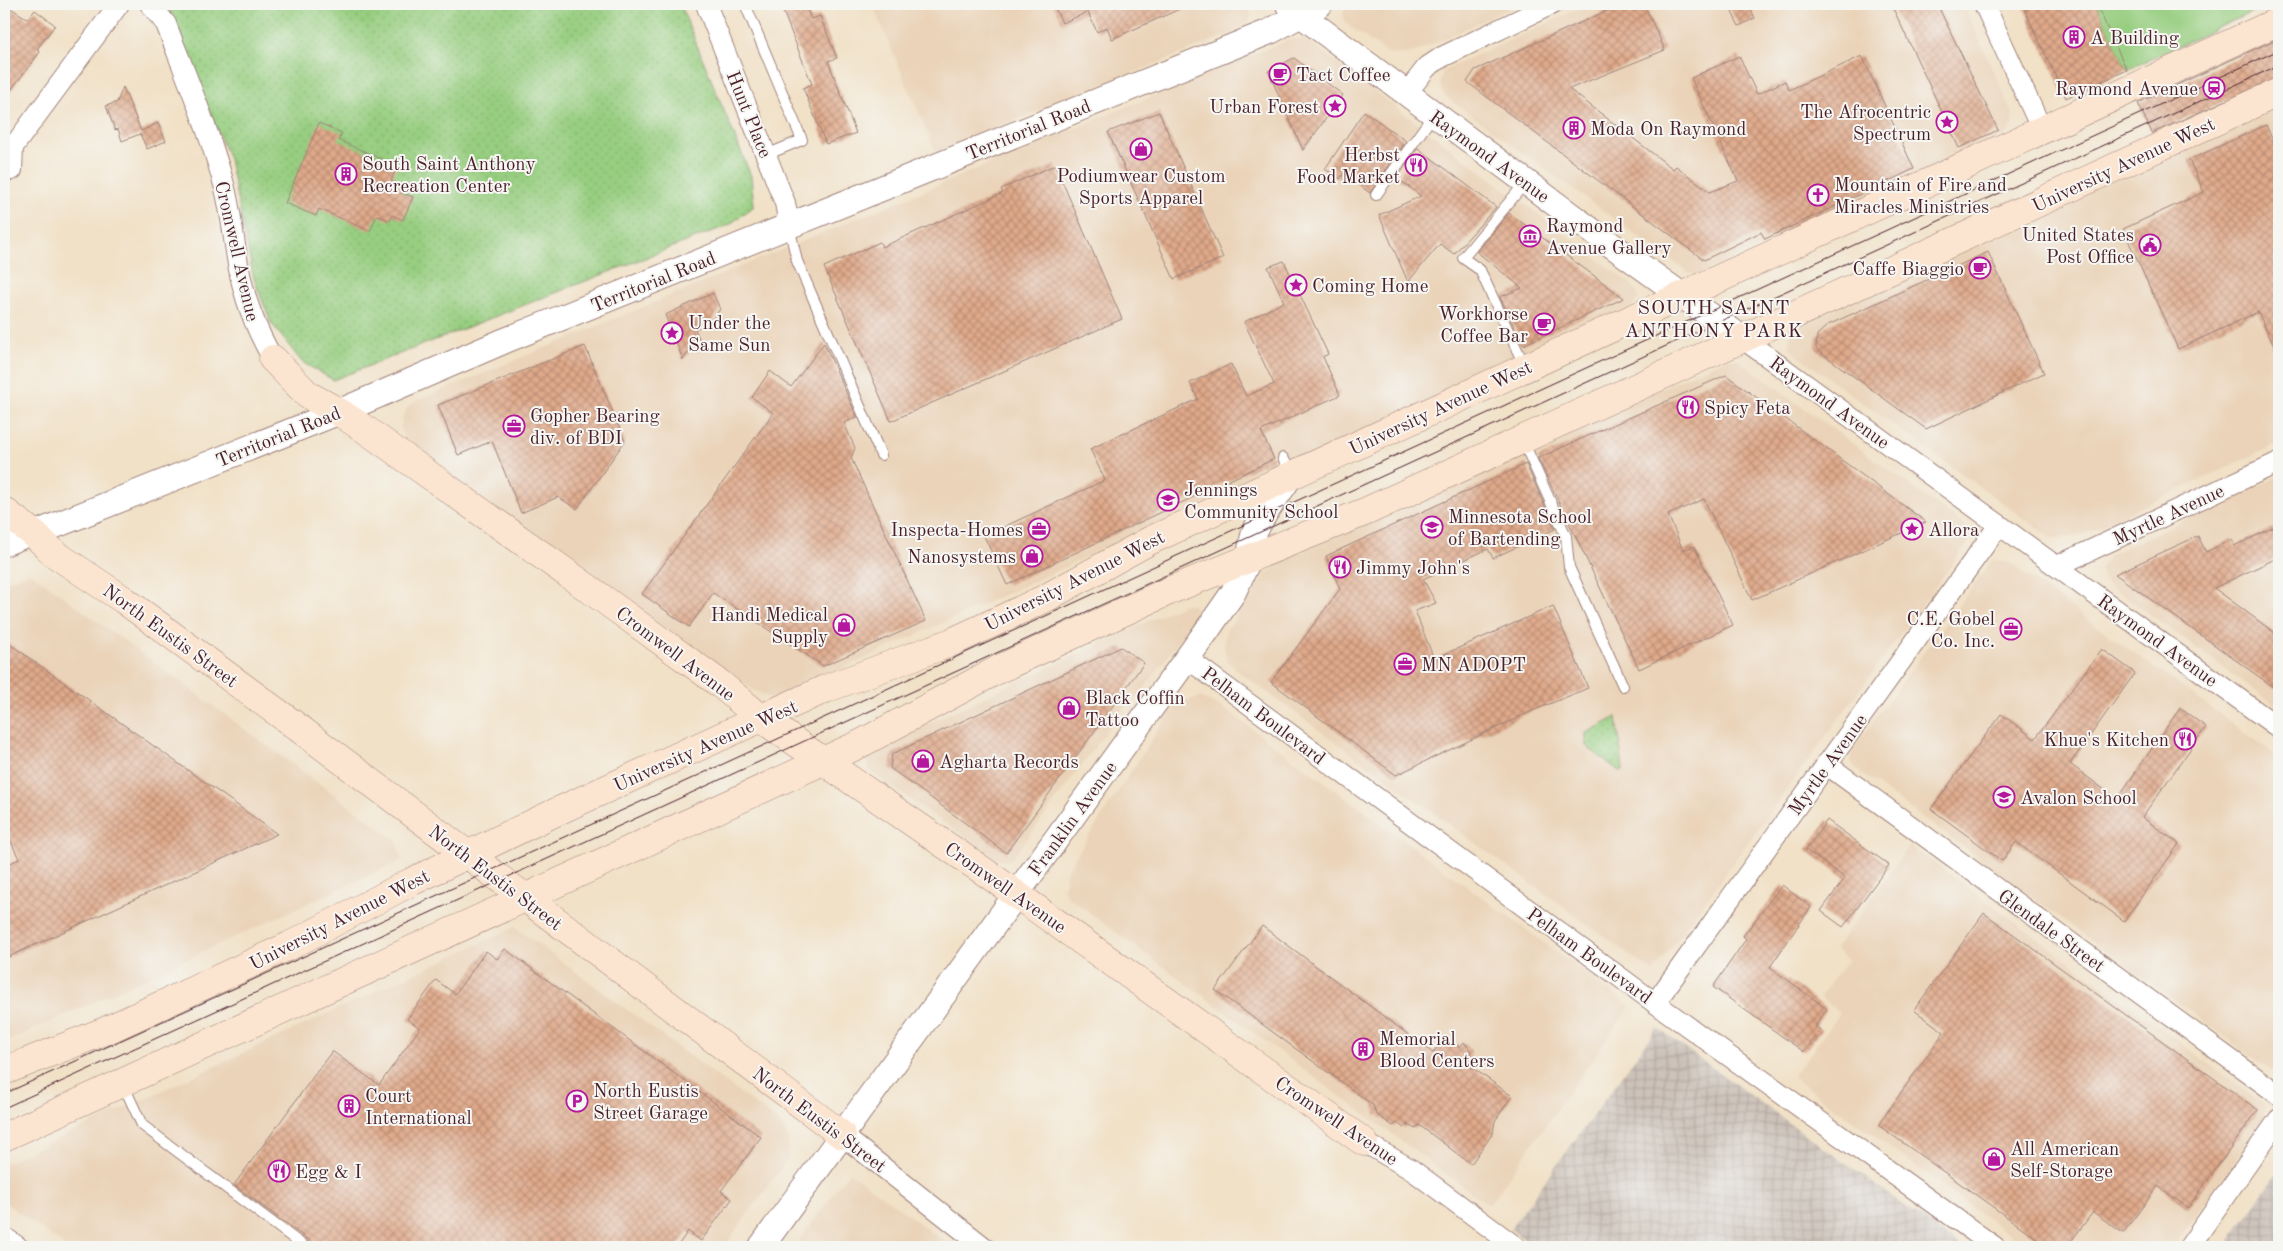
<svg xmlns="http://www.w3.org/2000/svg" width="2283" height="1251" viewBox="0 0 2283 1251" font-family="'Old Standard TT',serif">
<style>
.built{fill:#ead3b8}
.industrial{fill:url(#industrial-grid)}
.grass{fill:#97ce80;stroke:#707656}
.park{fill:url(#park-dots);stroke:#707656}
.building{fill:url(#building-cross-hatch)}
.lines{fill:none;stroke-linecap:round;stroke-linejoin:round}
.service-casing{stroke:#9e8079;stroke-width:12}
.minor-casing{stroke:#9e8079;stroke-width:22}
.tertiary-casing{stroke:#9e8079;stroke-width:27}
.secondary-casing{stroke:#9e8079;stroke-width:29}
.service{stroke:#fff;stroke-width:10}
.minor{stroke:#fff;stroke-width:20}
.tertiary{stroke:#fff;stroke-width:25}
.secondary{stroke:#fce5d0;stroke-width:28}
.tram{stroke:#4a1f2b;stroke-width:1}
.labels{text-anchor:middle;stroke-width:4;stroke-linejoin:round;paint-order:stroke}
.poi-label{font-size:19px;fill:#4a1f2b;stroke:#f6f6f2;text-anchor:start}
.street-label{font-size:19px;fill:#4a1f2b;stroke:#f6f6f2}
.neighbourhood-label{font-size:20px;letter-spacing:1px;fill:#4a1f2b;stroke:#f6f6f2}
</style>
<defs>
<pattern id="industrial-grid" width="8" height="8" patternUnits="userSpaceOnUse" patternTransform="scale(1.25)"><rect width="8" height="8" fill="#ccc2b9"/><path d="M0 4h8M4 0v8" fill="none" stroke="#b1a69f"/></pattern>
<pattern id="park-dots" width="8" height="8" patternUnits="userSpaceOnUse" patternTransform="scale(1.25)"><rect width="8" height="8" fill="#97ce80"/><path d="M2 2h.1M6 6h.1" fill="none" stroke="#84b06f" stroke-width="1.8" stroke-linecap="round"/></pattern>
<pattern id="building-cross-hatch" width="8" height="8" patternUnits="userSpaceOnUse" patternTransform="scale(1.25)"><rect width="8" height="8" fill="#e0aa8b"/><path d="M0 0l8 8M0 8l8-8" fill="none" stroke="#b88a72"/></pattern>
</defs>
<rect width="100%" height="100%" fill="#f6f6f2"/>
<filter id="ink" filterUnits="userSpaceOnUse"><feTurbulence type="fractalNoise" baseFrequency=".02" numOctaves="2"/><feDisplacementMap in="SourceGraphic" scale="10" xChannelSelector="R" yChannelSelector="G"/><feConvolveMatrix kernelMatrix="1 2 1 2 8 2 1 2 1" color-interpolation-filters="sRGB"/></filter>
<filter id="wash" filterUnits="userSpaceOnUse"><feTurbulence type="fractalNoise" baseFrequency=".0096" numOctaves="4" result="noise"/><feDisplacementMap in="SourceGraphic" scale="20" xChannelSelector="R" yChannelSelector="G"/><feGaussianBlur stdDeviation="1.12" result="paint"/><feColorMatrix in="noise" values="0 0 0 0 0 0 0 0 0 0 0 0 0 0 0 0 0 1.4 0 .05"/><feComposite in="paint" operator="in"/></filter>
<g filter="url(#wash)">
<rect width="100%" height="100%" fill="#f1e1c7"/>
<g class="built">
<polygon points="872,4 1247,4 1251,14 1249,24 1243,29 936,152"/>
<polygon points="1345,4 1519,4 1415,52 1396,55 1386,52 1345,23 1343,13"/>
<polygon points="1589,4 1963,4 2013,114 2013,125 2007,134 1697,276 1685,270 1445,96 1441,90 1440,82 1443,72 1451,67"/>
<polygon points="1291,39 1301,39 1312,44 1631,284 1637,292 1638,298 1633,306 1628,310 778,698 770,698 754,690 406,446 401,428 402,419 407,408 414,402"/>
<polygon points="2279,102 2279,443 2092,530 2073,537 2051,538 1794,353 1789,346 1791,329"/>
<polygon points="1728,358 1738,360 1960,522 1967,531 1969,541 1653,972 1235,669 1227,660 1224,648 1226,631 1267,572 1283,560"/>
<polygon points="2279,476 2279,708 2107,583 2102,576 2100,569 2109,555"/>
<polygon points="1993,559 2009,563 2279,757 2279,1076 1854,768 1851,760 1852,750"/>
<polygon points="30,572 396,840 402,860 4,1043 4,582"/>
<polygon points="1185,604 1193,605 1197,611 1197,616 1140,694 1128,702 1013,858 1007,861 997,859 873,774 868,767 868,756 877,747"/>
<polygon points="1200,697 1222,707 1630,1006 1489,1205 1068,897 1064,889 1067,870 1171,710 1179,703"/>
<polygon points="1910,845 2257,1099 2264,1106 2264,1121 2173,1247 2027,1247 1793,1077 1840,1013 1820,997 1848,960 1835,949"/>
<polygon points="515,927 779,1122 788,1138 788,1158 724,1247 66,1247 4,1202 4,1164"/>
<polygon points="849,1172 952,1247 795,1247"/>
</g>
<g class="industrial">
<polygon points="1657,1028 1962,1247 1535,1247 1510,1229"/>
<polygon points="2279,1172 2279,1247 2225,1247"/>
</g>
<polygon class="grass" points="2096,4 2269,4 2127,70"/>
<g class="park">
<polygon points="166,4 680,4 751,176 754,206 729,225 333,380 302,362 271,323 254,279 229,159"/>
<polygon points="1617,717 1623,770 1619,771 1586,746 1586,733"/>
</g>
<g id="blocks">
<g class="building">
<polygon points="4,4 28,19 35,10 55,25 37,49 40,52 4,99"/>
<polygon points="780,4 805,4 811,19 820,16 837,58 828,61 856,133 826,144 803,88 812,84"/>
<polygon points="1053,4 1191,4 1112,39 1107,27 1097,32 1088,12 1062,23"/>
<polygon points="1622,4 1644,4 1665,50 1569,89 1673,169 1676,166 1710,192 1738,181 1691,78 1739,56 1757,94 1785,81 1789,90 1862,56 1914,169 1765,239 1761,232 1704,260 1467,82 1475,70"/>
<polygon points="1728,4 1748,4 1755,18 1739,26"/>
<polygon points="1891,4 1937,4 1998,130 1959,148"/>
<polygon points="2022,4 2096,4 2127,70 2066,98"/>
<polygon points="2279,38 2279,77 2152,133 2138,103"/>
<polygon points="1294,58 1343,95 1303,150 1268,71"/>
<polygon points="123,87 141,131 158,123 166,141 147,149 140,134 122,141 118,129 115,130 106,106 117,102"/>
<polygon points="1364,111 1406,141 1370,193 1344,174 1340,179 1325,169"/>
<polygon points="1159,112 1223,258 1174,279 1108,132"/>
<polygon points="319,123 342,133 338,140 397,166 391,181 404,187 402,193 413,197 403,220 392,215 390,221 377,215 370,231 319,209 316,216 285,203"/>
<polygon points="2266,125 2279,155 2279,357 2258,312 2178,349 2123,229 2204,192 2189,160"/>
<polygon points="1418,148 1496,207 1454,254 1440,244 1408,282 1379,215 1421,196 1397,178"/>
<polygon points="1055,165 1122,319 891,421 824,267 880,242 882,247 1003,193 1001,189"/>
<polygon points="1509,213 1624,298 1523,345 1500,297 1522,288 1477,252"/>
<polygon points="1988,252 2044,373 1926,429 1816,349 1817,335 1828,325"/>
<polygon points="1284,261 1328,354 1323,357 1340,395 1261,431 1274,459 1007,585 984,536 1105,480 1090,449 1198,399 1190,383 1231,364 1246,396 1274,384 1244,322 1284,302 1268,267"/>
<polygon points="713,293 720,309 710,323 695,329 699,338 683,360 665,315"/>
<polygon points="824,343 857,417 844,423 855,448 851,458 926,621 823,666 713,593 689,627 642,594 773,413 752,397 770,371 791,387"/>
<polygon points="585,346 625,441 577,509 558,497 521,513 492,441 458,455 438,405"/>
<polygon points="1726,375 1926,522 1752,600 1704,499 1668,515 1683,550 1694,546 1733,625 1639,669 1538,458"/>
<polygon points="1526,464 1555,529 1493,558 1488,549 1423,579 1436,603 1415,611 1434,659 1553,606 1588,688 1530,712 1396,775 1271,682 1340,589 1326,556"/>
<polygon points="2279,525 2279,557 2214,588 2279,636 2279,691 2115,574 2198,536 2206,552 2232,539 2234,546"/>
<polygon points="4,640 237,805 277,834 4,959 4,866 19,859 4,826"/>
<polygon points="1121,647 1144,663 1006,853 890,768 892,754"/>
<polygon points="2102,649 2135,673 2070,764 2117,799 2180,708 2206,727 2142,817 2179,844 2124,921 2016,842 2002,861 1931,809 2001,714 2035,739"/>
<polygon points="1827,820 1889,865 1843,927 1821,911 1845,878 1806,850"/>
<polygon points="1782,885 1811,907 1770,967 1827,1009 1815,1026 1821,1030 1804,1052 1713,987 1746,939 1743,936"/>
<polygon points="1984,913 2258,1110 2188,1208 2158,1186 2123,1233 2093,1212 2067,1247 2049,1247 1878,1125 1944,1032 1914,1010"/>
<polygon points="1262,926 1433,1053 1442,1040 1451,1047 1453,1042 1460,1047 1464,1042 1471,1051 1470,1066 1512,1096 1495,1121 1493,1133 1471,1164 1419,1125 1415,1129 1407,1124 1404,1128 1397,1123 1393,1126 1376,1114 1373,1105 1215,990"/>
<polygon points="505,949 761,1137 721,1191 732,1199 701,1241 688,1231 677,1247 318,1247 234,1185 332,1051 379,1085 420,1028 407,1019 436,980 455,994 486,951 497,959"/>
</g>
</g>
</g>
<g filter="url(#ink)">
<use href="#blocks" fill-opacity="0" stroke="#9e8079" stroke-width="1"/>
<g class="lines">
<g class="service-casing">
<g id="service">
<polyline points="745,4 802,140 766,155"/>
<polyline points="1376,195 1434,114"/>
<polyline points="789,226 797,261 881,455"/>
<polyline points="1525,367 1480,270 1463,258 1525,183"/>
<polyline points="1523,441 1566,536 1569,567 1623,686"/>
<polyline points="1283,458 1292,474"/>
<polyline points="123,1084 142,1125 305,1247"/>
</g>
</g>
<g class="minor-casing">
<g id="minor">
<path d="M150,4L166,24C186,76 208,128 223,181C231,208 233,236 238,264C244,299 255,328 273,359"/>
<polyline points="706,4 785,203 789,225"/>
<polyline points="1984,4 2042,130"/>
<polyline points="1406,94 1427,67 1442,57 1552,4"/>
<polyline points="12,170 13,147 119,4"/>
<polyline points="1743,339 2279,728"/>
<polyline points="4,546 34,534"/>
<polyline points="2057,566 2279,462"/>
<polyline points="1188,659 1655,1003 1995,1247"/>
<polyline points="1826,764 2279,1095"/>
<polyline points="1655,1003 1999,525"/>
<polyline points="842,1135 984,1247"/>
<polyline points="1364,1142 1412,1170 1516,1247"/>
<polyline points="4,1237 18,1247"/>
<polyline points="2189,1247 2279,1119"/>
</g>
</g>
<g class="tertiary-casing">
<g id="tertiary">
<polyline points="1289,6 1592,231 1743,339"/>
<polyline points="34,534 339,412 504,341 1271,31 1320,4"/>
<polyline points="761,1247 1206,632 1233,593 1248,561 1254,533 1263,516 1292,474"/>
</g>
</g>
<g class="secondary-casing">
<g id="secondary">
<polyline points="273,359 308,395 339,412 366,430 599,596 719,683 762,719 992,877 1364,1142"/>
<polyline points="4,511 34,534 55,554 124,600 296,726 842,1135"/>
<polyline points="4,1071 105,1031 289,946 411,882 556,812 825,689 952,642 1044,599 1149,541 2279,21"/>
<polyline points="4,1137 860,744 999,669 1171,590 1367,511 2279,92"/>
</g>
</g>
<use href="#service" class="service"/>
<use href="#minor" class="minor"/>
<use href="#tertiary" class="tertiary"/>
<use href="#secondary" class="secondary"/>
<g class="tram">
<polyline points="4,1094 2279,50"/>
<polyline points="4,1108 2279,65"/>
</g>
</g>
</g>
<defs>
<g id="building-ring" transform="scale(1.125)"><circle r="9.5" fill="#f6f6f2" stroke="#b5179e" stroke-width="1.5"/><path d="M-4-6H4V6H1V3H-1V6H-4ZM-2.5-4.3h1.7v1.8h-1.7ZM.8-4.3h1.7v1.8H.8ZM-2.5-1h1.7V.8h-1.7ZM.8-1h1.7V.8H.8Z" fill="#b5179e"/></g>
<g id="cafe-ring" transform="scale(1.125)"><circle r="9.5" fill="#f6f6f2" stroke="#b5179e" stroke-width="1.5"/><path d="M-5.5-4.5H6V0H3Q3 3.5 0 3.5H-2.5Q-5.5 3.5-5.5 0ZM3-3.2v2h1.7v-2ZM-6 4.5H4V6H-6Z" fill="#b5179e"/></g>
<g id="station-ring" transform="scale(1.125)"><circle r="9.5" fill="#f6f6f2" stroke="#b5179e" stroke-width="1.5"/><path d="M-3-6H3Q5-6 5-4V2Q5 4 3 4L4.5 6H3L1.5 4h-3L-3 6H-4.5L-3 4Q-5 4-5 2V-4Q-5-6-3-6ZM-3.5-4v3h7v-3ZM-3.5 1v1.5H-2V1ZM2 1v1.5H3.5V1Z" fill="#b5179e"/></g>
<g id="sight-ring" transform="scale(1.125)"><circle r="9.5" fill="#f6f6f2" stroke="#b5179e" stroke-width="1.5"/><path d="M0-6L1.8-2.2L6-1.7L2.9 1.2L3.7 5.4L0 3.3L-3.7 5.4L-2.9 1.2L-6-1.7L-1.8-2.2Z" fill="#b5179e"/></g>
<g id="shop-ring" transform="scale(1.125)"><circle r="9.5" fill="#f6f6f2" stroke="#b5179e" stroke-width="1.5"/><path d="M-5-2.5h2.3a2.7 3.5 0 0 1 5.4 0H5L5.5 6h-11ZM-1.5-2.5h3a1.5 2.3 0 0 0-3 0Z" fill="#b5179e"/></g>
<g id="restaurant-ring" transform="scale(1.125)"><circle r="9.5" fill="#f6f6f2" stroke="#b5179e" stroke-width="1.5"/><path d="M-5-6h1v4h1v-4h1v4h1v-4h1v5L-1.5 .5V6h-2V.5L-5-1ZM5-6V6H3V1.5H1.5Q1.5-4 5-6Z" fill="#b5179e"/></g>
<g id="church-ring" transform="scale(1.125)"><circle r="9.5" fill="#f6f6f2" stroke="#b5179e" stroke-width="1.5"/><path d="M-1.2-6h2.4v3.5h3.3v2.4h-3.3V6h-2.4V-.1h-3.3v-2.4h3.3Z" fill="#b5179e"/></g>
<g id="museum-ring" transform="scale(1.125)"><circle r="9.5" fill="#f6f6f2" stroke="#b5179e" stroke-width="1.5"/><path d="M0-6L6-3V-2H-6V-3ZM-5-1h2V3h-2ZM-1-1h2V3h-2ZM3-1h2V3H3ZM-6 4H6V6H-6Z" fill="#b5179e"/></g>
<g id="civic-ring" transform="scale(1.125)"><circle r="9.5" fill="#f6f6f2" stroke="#b5179e" stroke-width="1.5"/><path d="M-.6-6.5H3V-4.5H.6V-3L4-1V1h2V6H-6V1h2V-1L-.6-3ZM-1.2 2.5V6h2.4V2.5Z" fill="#b5179e"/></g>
<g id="office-ring" transform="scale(1.125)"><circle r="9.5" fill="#f6f6f2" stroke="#b5179e" stroke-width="1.5"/><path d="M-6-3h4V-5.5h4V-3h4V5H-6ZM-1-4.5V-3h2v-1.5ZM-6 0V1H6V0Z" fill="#b5179e"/></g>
<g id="school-ring" transform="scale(1.125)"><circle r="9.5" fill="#f6f6f2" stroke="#b5179e" stroke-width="1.5"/><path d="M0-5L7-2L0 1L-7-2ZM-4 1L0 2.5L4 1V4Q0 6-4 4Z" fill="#b5179e"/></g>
<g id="parking-ring" transform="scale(1.125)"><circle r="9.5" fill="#f6f6f2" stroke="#b5179e" stroke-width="1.5"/><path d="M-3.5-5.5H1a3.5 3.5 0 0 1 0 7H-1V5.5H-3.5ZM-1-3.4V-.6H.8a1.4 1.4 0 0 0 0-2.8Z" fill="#b5179e"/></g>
</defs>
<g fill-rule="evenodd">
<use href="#building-ring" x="2074" y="37"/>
<use href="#cafe-ring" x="1280" y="74"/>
<use href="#station-ring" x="2214" y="88"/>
<use href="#sight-ring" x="1335" y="106"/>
<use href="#sight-ring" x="1947" y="122"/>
<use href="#building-ring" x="1574" y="128"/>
<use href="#shop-ring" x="1141" y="149"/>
<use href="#restaurant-ring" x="1416" y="165"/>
<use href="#building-ring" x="346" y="174"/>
<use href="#church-ring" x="1818" y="195"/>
<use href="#museum-ring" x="1530" y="236"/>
<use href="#civic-ring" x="2150" y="245"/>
<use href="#cafe-ring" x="1980" y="268"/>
<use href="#sight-ring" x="1296" y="285"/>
<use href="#cafe-ring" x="1544" y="324"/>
<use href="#sight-ring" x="672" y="333"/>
<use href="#restaurant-ring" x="1688" y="407"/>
<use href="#office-ring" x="514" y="426"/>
<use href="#school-ring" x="1168" y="500"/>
<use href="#school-ring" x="1432" y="527"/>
<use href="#office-ring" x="1039" y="529"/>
<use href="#sight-ring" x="1912" y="529"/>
<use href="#shop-ring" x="1032" y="556"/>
<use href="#restaurant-ring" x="1340" y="567"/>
<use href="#shop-ring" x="844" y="625"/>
<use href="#office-ring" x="2011" y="629"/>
<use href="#office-ring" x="1405" y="664"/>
<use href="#shop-ring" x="1069" y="708"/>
<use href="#restaurant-ring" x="2185" y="739"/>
<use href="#shop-ring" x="923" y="761"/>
<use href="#school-ring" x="2004" y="797"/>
<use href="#building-ring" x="1363" y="1049"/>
<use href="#parking-ring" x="577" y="1101"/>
<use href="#building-ring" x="349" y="1106"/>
<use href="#shop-ring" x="1994" y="1159"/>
<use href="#restaurant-ring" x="279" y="1171"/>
</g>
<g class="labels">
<g class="poi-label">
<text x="2090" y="44">A Building</text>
<text x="1296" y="81">Tact Coffee</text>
<text x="2198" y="95" text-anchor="end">Raymond Avenue</text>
<text x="1319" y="113" text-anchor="end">Urban Forest</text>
<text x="1931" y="118" text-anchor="end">The Afrocentric<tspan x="1931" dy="22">Spectrum</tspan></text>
<text x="1590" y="135">Moda On Raymond</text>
<text x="1400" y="161" text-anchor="end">Herbst<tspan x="1400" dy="22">Food Market</tspan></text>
<text x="362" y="170">South Saint Anthony<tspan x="362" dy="22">Recreation Center</tspan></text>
<text x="1141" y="182" text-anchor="middle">Podiumwear Custom<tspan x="1141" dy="22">Sports Apparel</tspan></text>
<text x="1834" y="191">Mountain of Fire and<tspan x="1834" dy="22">Miracles Ministries</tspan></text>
<text x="1546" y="232">Raymond<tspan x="1546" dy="22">Avenue Gallery</tspan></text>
<text x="2134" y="241" text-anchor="end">United States<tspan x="2134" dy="22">Post Office</tspan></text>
<text x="1964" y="275" text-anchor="end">Caffe Biaggio</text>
<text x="1312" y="292">Coming Home</text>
<text x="1528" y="320" text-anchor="end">Workhorse<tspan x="1528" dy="22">Coffee Bar</tspan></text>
<text x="688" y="329">Under the<tspan x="688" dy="22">Same Sun</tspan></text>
<text x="1704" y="414">Spicy Feta</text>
<text x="530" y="422">Gopher Bearing<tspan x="530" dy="22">div. of BDI</tspan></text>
<text x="1184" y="496">Jennings<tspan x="1184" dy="22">Community School</tspan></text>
<text x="1448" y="523">Minnesota School<tspan x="1448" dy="22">of Bartending</tspan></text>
<text x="1023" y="536" text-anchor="end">Inspecta-Homes</text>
<text x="1928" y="536">Allora</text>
<text x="1016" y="563" text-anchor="end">Nanosystems</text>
<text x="1356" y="574">Jimmy John's</text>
<text x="828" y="621" text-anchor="end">Handi Medical<tspan x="828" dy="22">Supply</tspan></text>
<text x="1995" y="625" text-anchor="end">C.E. Gobel<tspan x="1995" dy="22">Co. Inc.</tspan></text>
<text x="1421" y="671">MN ADOPT</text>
<text x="1085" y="704">Black Coffin<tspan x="1085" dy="22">Tattoo</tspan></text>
<text x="2169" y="746" text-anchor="end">Khue's Kitchen</text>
<text x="939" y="768">Agharta Records</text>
<text x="2020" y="804">Avalon School</text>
<text x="1379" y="1045">Memorial<tspan x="1379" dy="22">Blood Centers</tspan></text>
<text x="593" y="1097">North Eustis<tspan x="593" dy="22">Street Garage</tspan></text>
<text x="365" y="1102">Court<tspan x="365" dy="22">International</tspan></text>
<text x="2010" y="1155">All American<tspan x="2010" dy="22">Self-Storage</tspan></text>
<text x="295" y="1178">Egg &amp; I</text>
</g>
<g class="street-label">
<text transform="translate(750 114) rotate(68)" y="7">Hunt Place</text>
<text transform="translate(1028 129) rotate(-22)" y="7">Territorial Road</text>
<text transform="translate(1490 156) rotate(36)" y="7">Raymond Avenue</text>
<text transform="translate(2123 164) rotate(-25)" y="7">University Avenue West</text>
<text transform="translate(238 251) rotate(77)" y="7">Cromwell Avenue</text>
<text transform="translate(653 281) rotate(-22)" y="7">Territorial Road</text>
<text transform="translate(1830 402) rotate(36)" y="7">Raymond Avenue</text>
<text transform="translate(1440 407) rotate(-25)" y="7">University Avenue West</text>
<text transform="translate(278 436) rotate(-22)" y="7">Territorial Road</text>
<text transform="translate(2168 514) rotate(-25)" y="7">Myrtle Avenue</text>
<text transform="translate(1074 580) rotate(-27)" y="7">University Avenue West</text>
<text transform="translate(171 635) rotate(36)" y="7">North Eustis Street</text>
<text transform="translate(2158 640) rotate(36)" y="7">Raymond Avenue</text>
<text transform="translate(676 653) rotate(37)" y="7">Cromwell Avenue</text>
<text transform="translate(1264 715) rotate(37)" y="7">Pelham Boulevard</text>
<text transform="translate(705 745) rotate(-24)" y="7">University Avenue West</text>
<text transform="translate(1827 764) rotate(-54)" y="7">Myrtle Avenue</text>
<text transform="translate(1072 818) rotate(-54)" y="7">Franklin Avenue</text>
<text transform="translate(496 877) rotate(37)" y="7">North Eustis Street</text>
<text transform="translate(1006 887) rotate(35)" y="7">Cromwell Avenue</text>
<text transform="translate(339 919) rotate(-27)" y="7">University Avenue West</text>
<text transform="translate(2052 930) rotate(36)" y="7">Glendale Street</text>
<text transform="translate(1590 955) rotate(36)" y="7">Pelham Boulevard</text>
<text transform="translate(820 1119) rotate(37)" y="7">North Eustis Street</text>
<text transform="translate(1337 1120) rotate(34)" y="7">Cromwell Avenue</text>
</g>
<g class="neighbourhood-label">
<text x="1714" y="314">SOUTH SAINT<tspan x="1714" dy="23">ANTHONY PARK</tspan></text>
</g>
</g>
<rect width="2283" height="1251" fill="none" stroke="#f6f6f2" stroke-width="20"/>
</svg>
